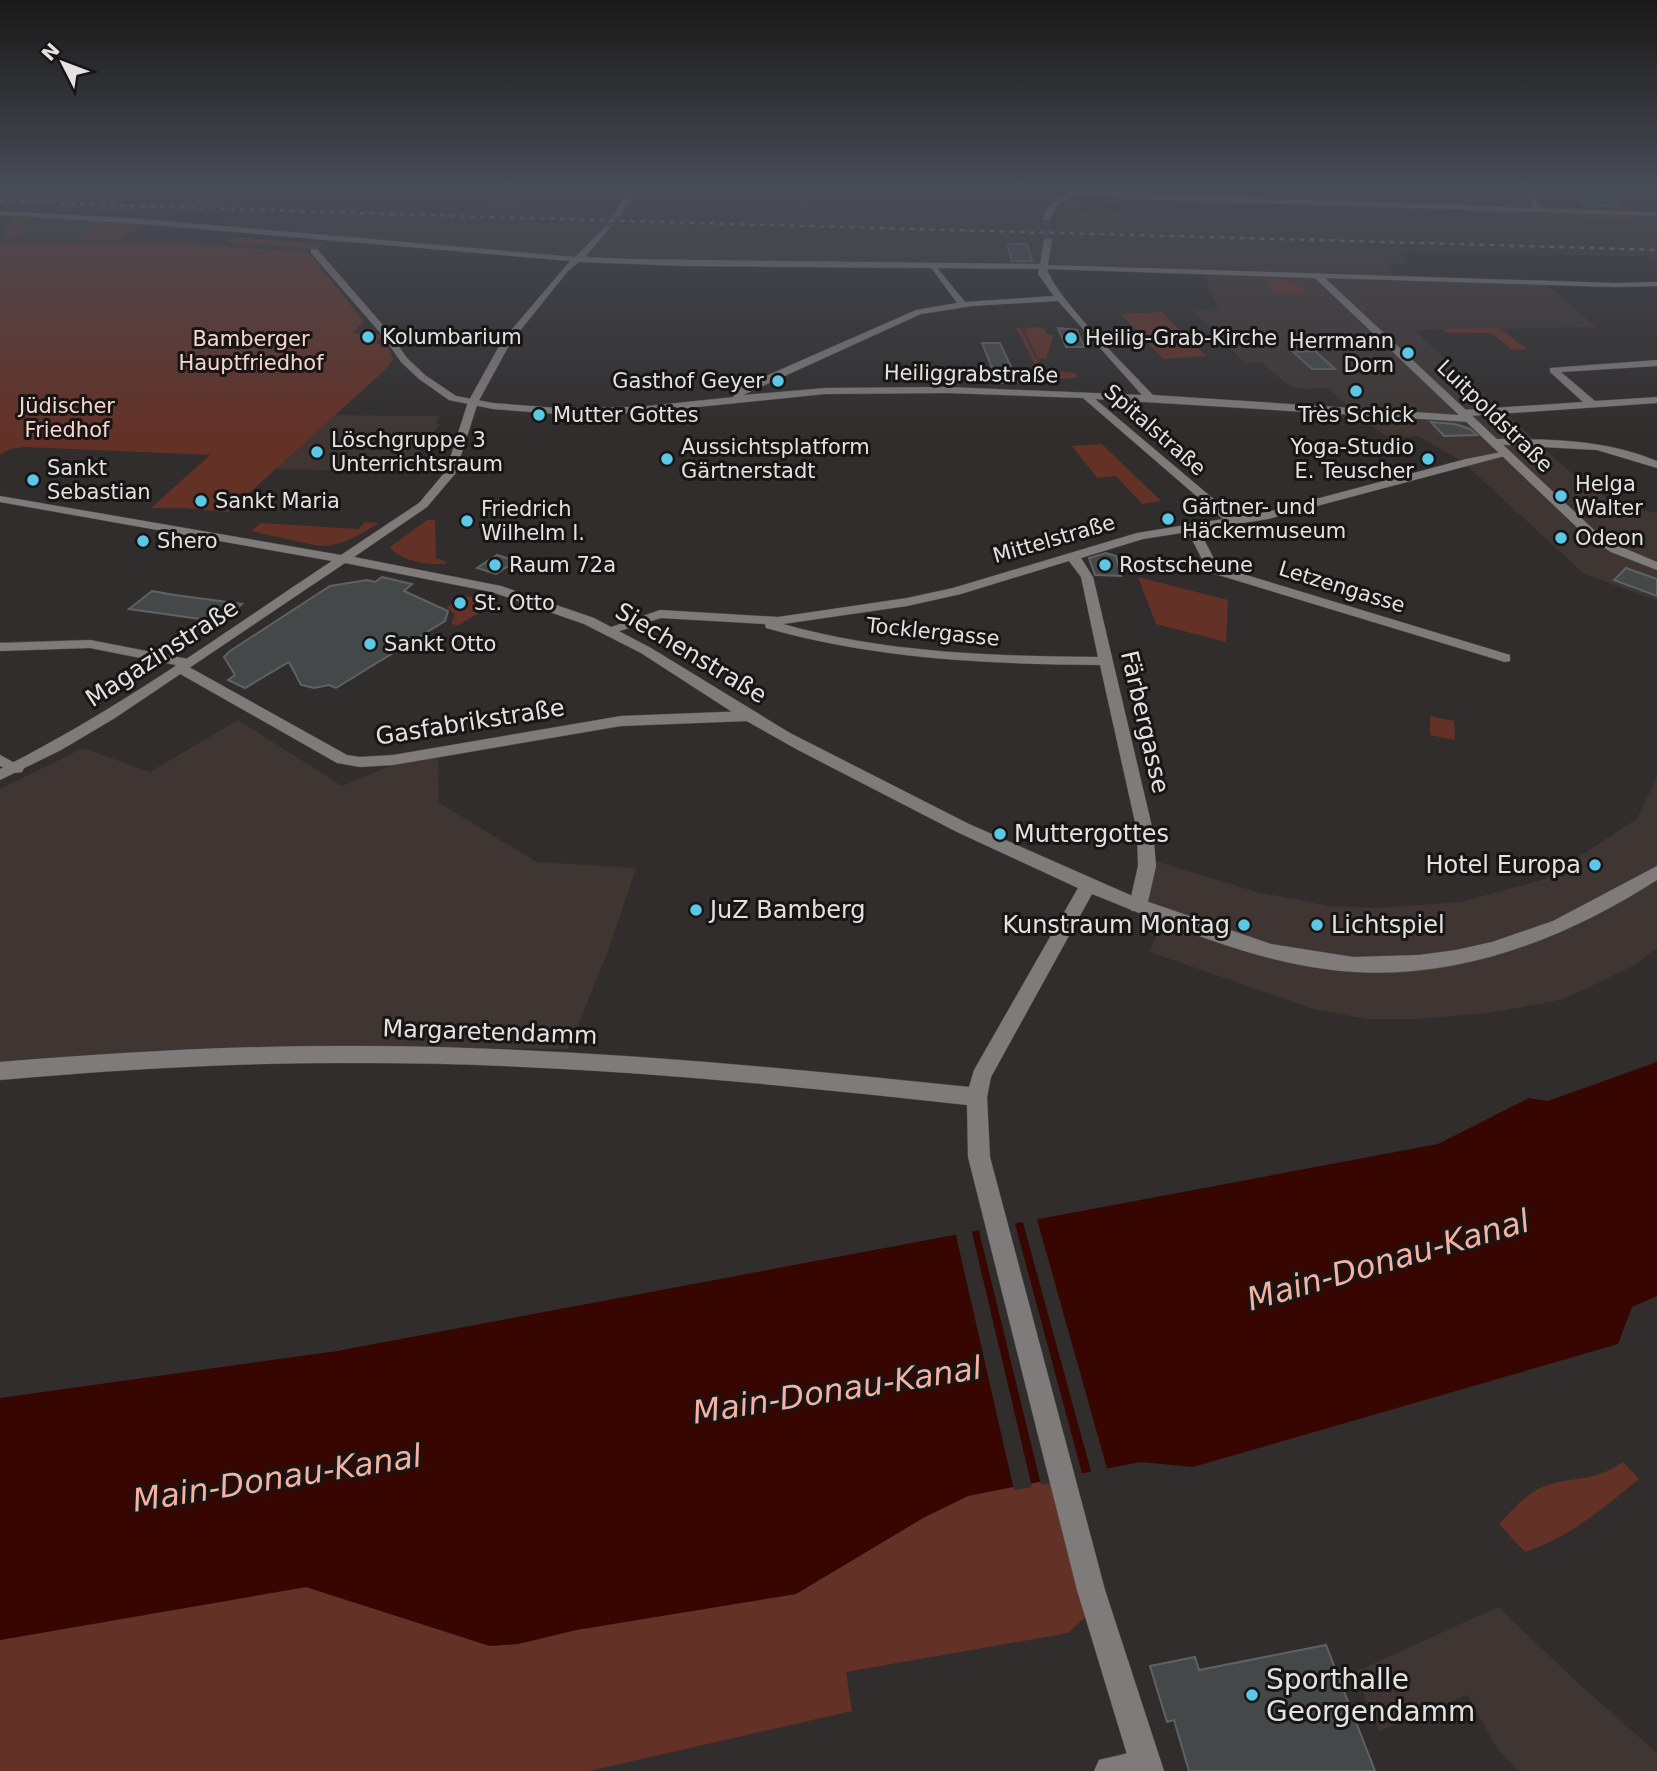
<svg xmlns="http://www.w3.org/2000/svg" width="1657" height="1771" viewBox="0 0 1657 1771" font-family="'DejaVu Sans',sans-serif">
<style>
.built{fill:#3f3634}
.green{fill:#643127}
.water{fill:#370601}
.pier{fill:#302d2c}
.building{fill:#454849;stroke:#5f6263;stroke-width:2}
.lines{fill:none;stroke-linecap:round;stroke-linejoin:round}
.secondary-tunnel{stroke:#4b4847;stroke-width:8;stroke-dasharray:8 3.5;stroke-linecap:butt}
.street-casing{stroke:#4d4a4a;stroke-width:1}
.secondary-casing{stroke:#4d4a4a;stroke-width:1}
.street{fill:#7e7b7a;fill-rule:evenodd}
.secondary{fill:#7e7b7a;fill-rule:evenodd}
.rail{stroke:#878484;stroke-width:2.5;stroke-dasharray:5 5;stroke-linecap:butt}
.poi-dot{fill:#5bc8e7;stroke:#171615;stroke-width:2.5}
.labels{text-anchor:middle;stroke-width:6;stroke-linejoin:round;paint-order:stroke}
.far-poi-label{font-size:21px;fill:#e3e1e1;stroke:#171615;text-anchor:start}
.far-park-label{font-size:21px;fill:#fad5cd;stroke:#171615}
.far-street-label{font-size:21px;fill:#e3e1e1;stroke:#171615}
.street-label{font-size:24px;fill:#e3e1e1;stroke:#171615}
.poi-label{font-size:24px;fill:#e3e1e1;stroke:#171615;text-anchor:start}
.near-poi-label{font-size:28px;fill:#e3e1e1;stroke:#171615;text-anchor:start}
.near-water-label{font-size:32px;font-style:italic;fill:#f7b0a1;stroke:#171615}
</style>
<rect width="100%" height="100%" fill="#302d2c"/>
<g class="built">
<polygon points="164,189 449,189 478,199 543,209 622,215 640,189 1020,189 1068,193 1043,210 1042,218 1130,215 1282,218 1406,217 1445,214 1636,220 1630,215 1657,216 1657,257 1400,251 1408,264 1387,263 1394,276 1547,285 1597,327 1414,330 1588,488 1595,488 1615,506 1657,513 1657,601 1583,573 1463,462 1418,436 1390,439 1370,424 1365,413 1355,412 1327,388 1304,389 1291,387 1261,362 1245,363 1192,310 1218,309 1204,274 1042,267 570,261 206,229 234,217 0,210 0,196 165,204 171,202 163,198 167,192"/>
<polygon points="1521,189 1528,208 1280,201 1278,190"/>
<polygon points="1657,189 1657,212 1584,209 1574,190"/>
<polygon points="32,218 70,219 95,221 79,240 19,239"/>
<polygon points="332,415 440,416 435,423 440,424 417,454 420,454 412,468 405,468 402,472 273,469"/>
<polygon points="238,720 342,786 395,764 438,757 439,803 537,862 636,868 605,959 568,1049 326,1046 146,1051 0,1068 0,789 83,748 150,772"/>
<polygon points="1657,776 1657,949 1633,966 1564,999 1490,1013 1416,1019 1367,1019 1314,1009 1150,952 1167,909 1138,899 1145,858 1257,892 1329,906 1379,908 1461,902 1545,879 1637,819"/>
<polygon points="1498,1607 1578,1683 1657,1753 1657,1771 1518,1771 1497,1748 1467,1695 1379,1731 1355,1672"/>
</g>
<g class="green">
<polygon points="774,190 815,191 809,203 810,205 783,208 807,205 798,201 763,200 767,192"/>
<polygon points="1079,199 1120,200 1121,202 1080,201 1081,208 1065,211 1064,214 1089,212 1089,217 1133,211 1138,214 1094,219 1054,218 1061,207"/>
<polygon points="1467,210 1630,215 1637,221 1472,214"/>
<polygon points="12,217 32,218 19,239 0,239"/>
<polygon points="95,221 141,225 118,241 79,240"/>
<polygon points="232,237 325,244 317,249 228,243"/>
<polygon points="0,242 187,244 308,252 364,322 352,333 385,335 376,343 389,348 393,359 386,369 228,512 184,508 151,508 210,455 25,447 10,449 0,455"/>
<polygon points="1259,277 1292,281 1311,295 1275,294 1267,280"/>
<polygon points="1162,312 1206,356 1163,359 1121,314"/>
<polygon points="1047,327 1038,329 1045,329 1047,335 1054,335 1046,359 1038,358 1024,331 1029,329 1021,329 1036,358 1039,359 1038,369 1075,373 1078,378 1058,379 1055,373 1039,373 1016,328"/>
<polygon points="1499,328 1527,349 1512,350 1492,333 1448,333 1443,329"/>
<polygon points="1101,444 1104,446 1161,501 1142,504 1116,476 1097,478 1072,446"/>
<path d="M427,520H435L436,558L447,562L444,564C428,565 399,561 390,547Z"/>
<path d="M365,522L379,523C359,535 343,546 319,546L251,531L261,523L358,529Z"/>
<polygon points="1138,577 1228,600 1226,642 1156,624"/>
<polygon points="467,596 494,604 457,626 451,623 455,615 447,607"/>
<polygon points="1430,716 1454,721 1455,740 1430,735"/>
<path d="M1623,1462L1639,1479C1602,1509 1570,1537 1525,1552L1499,1524C1514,1508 1529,1490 1551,1484C1581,1476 1595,1481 1623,1462Z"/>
<polygon points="1066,1476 1103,1601 1068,1633 846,1672 852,1711 589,1771 0,1771 0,1640 306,1587 490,1646 518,1644 576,1630 796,1594 923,1518 968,1496"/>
</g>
<polygon class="water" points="1657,1062 1657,1296 1632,1307 1618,1344 1193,1467 1140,1462 968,1496 923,1518 796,1594 576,1630 518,1644 490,1646 306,1587 0,1640 0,1398 337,1351 1438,1144 1529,1098 1548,1101"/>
<g class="pier">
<polygon points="1036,1216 1108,1472 1092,1475 1022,1219"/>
<polygon points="1014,1220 1083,1477 1041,1485 978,1227"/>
<polygon points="971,1228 1032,1487 1014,1490 955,1231"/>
</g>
<g class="building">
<polygon points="1566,189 1609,189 1619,207 1585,204"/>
<polygon points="1007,244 1027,244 1032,261 1012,261"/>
<polygon points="1058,328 1077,330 1084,347 1066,347"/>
<polygon points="982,343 1000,343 1018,382 998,383"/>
<polygon points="1315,351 1335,369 1312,369 1293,352"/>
<polygon points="1431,422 1455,424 1470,429 1477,435 1444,436"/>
<polygon points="1106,553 1116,556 1121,576 1095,575 1089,558"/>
<polygon points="497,555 516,561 496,574 477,568"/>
<polygon points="1626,568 1657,579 1657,596 1614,580"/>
<polygon points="382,577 412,584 404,591 448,611 445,621 336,688 329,685 314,688 301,685 289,662 245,688 228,680 235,675 224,657 230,651 330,586 367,580 375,582"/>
<polygon points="152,591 175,595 242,604 221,622 129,609"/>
<polygon points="1326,1645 1375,1771 1189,1771 1174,1720 1167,1722 1150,1666 1195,1657 1199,1670"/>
</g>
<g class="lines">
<g class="secondary-tunnel">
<polyline points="1046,218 1048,240"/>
<polyline points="606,228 616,215"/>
</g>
<g class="street-casing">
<g id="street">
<polygon points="166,189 174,189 184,197 179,198"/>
<polygon points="1036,189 1534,208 1526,189 1533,189 1541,208 1657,212 1657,216 1130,199"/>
<path d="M311,249H317L389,332L407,358L425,375L456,396L493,403L557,408L638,407L734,397V392L743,386L916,310L957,303L930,266L934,264L965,302L1054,296L1038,274L1040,265H1046C1050,293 1130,370 1153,395L1459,415L1458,413L1463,410L1583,402L1550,372V368L1657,360V366L1561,372L1595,401L1657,397V403L1468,416L1475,419L1470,422L1095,399L1235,517L1267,512L1466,459L1507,451L1512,454L1268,519L1199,530L1213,557L1223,568L1510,655V661L1505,662L1215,574L1202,559L1188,532L1143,539L1081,558L1093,577L1153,831L1156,866L1147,906L1144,911H1132L1129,906L1138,866L1137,831L1100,665C986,664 876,659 766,628L765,624L661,618L610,634L603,630L660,610L778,617L907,598L953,588L1137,533L1223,519L1083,398L948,393L825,394L638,413L557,414L493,409L449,400L419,379L401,362L383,336L311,253ZM1058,301L1142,395L948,387L825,388L743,395L921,314L972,306ZM1069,561L1081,577L1098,657C992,656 886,653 783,624L907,606L961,594Z"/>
<path d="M1494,439C1550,439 1605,439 1657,461V468L1597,450L1490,444V440Z"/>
<polygon points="90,640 193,660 195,663 189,667 347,755 360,757 393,755 621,716 748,711 755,716 748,721 621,726 393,765 360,767 337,763 175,671 173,668 176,665 90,648 0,651 0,643"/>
<polygon points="0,755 24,768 22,772 16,773 0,766"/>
<polygon points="1146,1749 1157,1753 1161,1764 1159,1771 1094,1771 1099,1760"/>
</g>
</g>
<g class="secondary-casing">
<g id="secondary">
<polygon points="630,189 637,189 619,217 613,217"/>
<path d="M1079,189H1089L1058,205L1049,220H1043C1044,202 1064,196 1079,189Z"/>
<path d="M0,211L142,219L575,257L606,226L610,228L585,257L627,259L1040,264L1044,240L1048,238L1052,240L1048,265L1615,283L1657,282V286L1615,287L1325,278L1593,529L1619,546L1657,562V570L1611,552L1585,535L1315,278L1046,269L686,266L579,262L568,271L511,342L478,402L455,474L427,507L354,557L501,586L594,618L651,648L790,733L969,824L1137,898L1271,944L1353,957L1419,955L1456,950L1492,942L1553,921L1657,866V880C1559,943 1443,986 1325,969C1244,958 1167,924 1092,894L991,1077L987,1097L990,1157L1105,1590L1164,1771H1132L1077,1590L968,1157L967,1105C767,1083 566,1063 365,1063C243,1062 122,1069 0,1080V1062C122,1052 243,1045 365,1046C567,1047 768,1066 969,1087L974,1070L1078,888L957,832L798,750L743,719L641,653L584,624L492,592L345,563L115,718L61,750L0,780V769C117,711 223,633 332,561L0,502V496L341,555L419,503L446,471L468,402L502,341L570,261L142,224L0,215Z"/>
</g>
</g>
<use href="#street" class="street"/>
<use href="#secondary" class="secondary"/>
<path class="rail" d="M0,201C552,221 1105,233 1657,250"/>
</g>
<linearGradient id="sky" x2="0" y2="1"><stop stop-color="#1a1918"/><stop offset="0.43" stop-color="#484c56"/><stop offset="1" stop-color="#484c56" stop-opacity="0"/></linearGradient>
<rect width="1657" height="437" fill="url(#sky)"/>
<g class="poi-dot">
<circle cx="368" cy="337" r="7"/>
<circle cx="1071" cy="338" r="7"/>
<circle cx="1408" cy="353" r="7"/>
<circle cx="778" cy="381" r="7"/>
<circle cx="1356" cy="391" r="7"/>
<circle cx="539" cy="415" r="7"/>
<circle cx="317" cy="452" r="7"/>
<circle cx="667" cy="459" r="7"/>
<circle cx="1428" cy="459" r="7"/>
<circle cx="33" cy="480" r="7"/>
<circle cx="1561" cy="496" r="7"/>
<circle cx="201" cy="501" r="7"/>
<circle cx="1168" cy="519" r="7"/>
<circle cx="467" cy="521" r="7"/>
<circle cx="1561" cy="538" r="7"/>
<circle cx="143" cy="541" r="7"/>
<circle cx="495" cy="565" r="7"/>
<circle cx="1105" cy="565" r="7"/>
<circle cx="460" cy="603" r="7"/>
<circle cx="370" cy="644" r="7"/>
<circle cx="1000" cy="834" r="7"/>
<circle cx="1595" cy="865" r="7"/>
<circle cx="696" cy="910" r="7"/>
<circle cx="1244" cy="925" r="7"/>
<circle cx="1317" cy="925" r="7"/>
<circle cx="1252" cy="1695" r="7"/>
</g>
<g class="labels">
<g class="far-poi-label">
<text x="382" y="344">Kolumbarium</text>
<text x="1085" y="345">Heilig-Grab-Kirche</text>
<text x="1394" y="348" text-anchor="end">Herrmann<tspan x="1394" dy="24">Dorn</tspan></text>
<text x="764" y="388" text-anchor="end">Gasthof Geyer</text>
<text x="553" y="422">Mutter Gottes</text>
<text x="1356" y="422" text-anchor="middle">Très Schick</text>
<text x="331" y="447">Löschgruppe 3<tspan x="331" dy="24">Unterrichtsraum</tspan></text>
<text x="681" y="454">Aussichtsplatform<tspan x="681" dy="24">Gärtnerstadt</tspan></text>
<text x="1414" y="454" text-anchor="end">Yoga-Studio<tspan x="1414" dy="24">E. Teuscher</tspan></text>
<text x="47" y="475">Sankt<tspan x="47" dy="24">Sebastian</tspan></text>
<text x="1575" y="491">Helga<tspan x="1575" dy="24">Walter</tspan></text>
<text x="215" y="508">Sankt Maria</text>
<text x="1182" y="514">Gärtner- und<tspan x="1182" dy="24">Häckermuseum</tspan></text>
<text x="481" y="516">Friedrich<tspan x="481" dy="24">Wilhelm I.</tspan></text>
<text x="1575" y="545">Odeon</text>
<text x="157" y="548">Shero</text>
<text x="509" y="572">Raum 72a</text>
<text x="1119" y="572">Rostscheune</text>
<text x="474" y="610">St. Otto</text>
<text x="384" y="651">Sankt Otto</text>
</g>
<g class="far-park-label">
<text x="251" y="346">Bamberger<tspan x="251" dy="24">Hauptfriedhof</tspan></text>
<text x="67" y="413">Jüdischer<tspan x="67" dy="24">Friedhof</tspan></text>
</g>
<g class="far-street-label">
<text transform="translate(971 374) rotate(1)" y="7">Heiliggrabstraße</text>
<text transform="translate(1495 416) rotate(44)" y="7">Luitpoldstraße</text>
<text transform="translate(1155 430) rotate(41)" y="7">Spitalstraße</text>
<text transform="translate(1054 539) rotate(-16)" y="7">Mittelstraße</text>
<text transform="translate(1342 587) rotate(17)" y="7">Letzengasse</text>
<text transform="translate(933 632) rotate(6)" y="7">Tocklergasse</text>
</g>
<g class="street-label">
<text transform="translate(162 653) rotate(-33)" y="8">Magazinstraße</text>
<text transform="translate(691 653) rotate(31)" y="8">Siechenstraße</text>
<text transform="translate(470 722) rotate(-9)" y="8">Gasfabrikstraße</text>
<text transform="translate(1145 722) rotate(77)" y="8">Färbergasse</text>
<text transform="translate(490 1032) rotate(2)" y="8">Margaretendamm</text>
</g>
<g class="poi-label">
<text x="1014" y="842">Muttergottes</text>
<text x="1581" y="873" text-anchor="end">Hotel Europa</text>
<text x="710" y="918">JuZ Bamberg</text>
<text x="1230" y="933" text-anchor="end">Kunstraum Montag</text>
<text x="1331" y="933">Lichtspiel</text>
</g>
<g class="near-poi-label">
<text x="1266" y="1689">Sporthalle<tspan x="1266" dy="32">Georgendamm</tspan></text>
</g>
<g class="near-water-label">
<text transform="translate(1388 1260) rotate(-16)" y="11">Main-Donau-Kanal</text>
<text transform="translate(837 1390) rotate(-9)" y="11">Main-Donau-Kanal</text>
<text transform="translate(277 1478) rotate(-9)" y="11">Main-Donau-Kanal</text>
</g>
</g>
<g transform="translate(63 63) rotate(312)" stroke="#171615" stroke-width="5" paint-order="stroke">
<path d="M0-5L12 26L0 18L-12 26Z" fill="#e3e1e1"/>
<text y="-10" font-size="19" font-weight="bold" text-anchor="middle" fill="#e3e1e1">N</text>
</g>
</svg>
